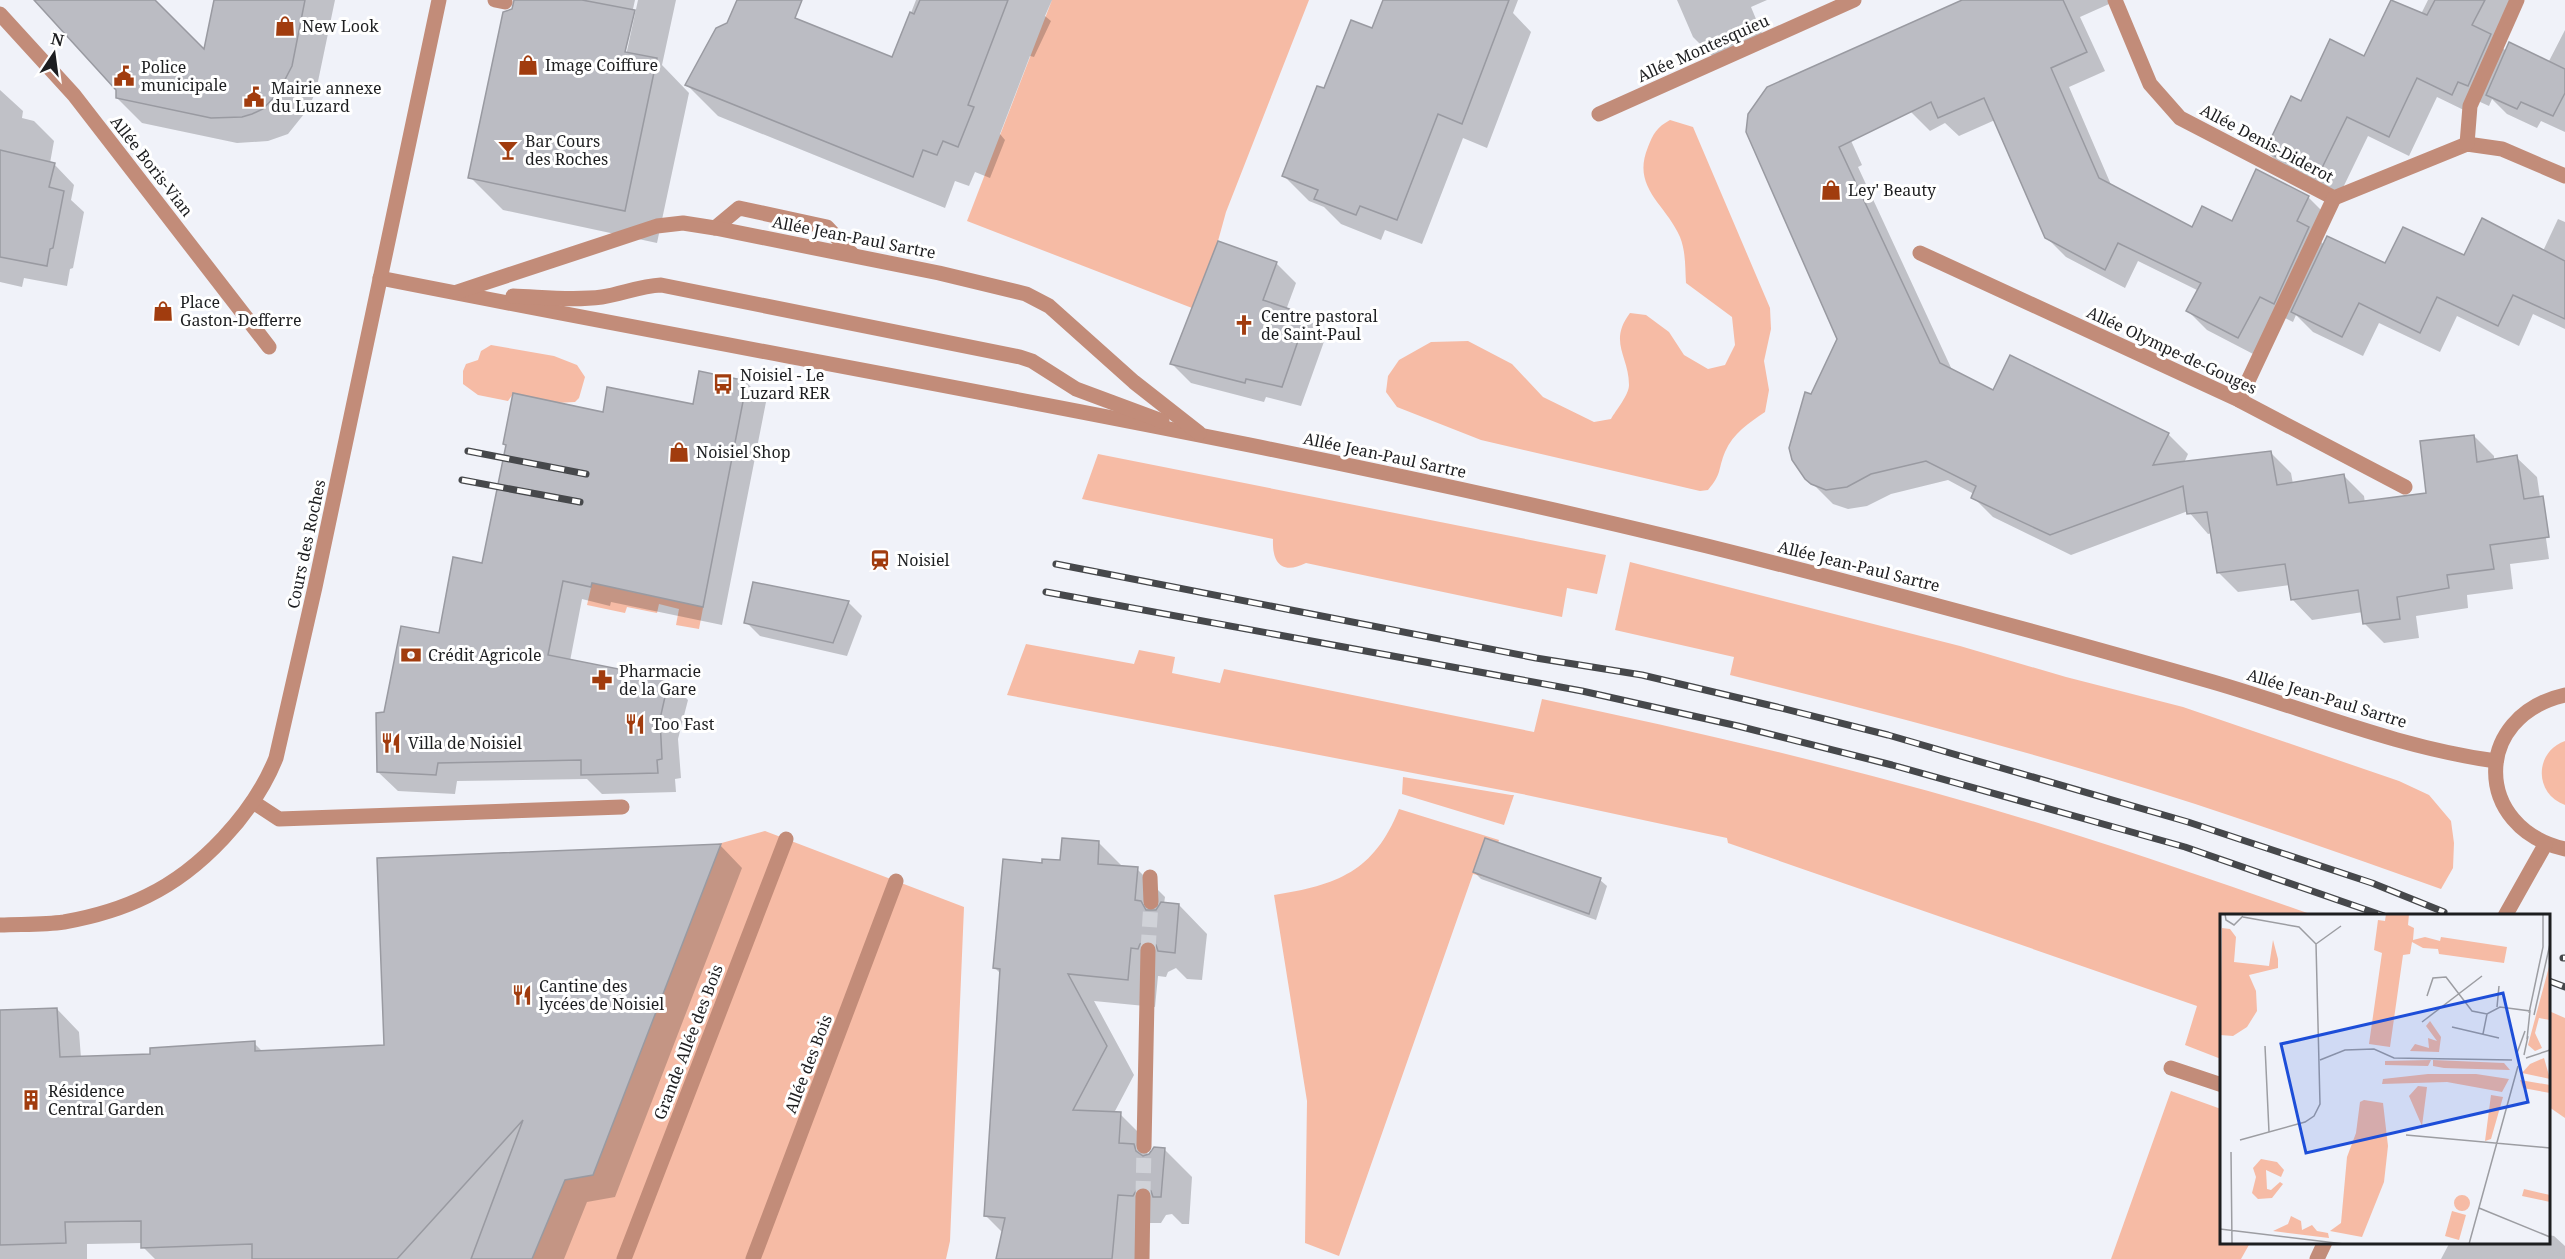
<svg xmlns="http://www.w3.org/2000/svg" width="2565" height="1259" viewBox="0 0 2565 1259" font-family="'Noto Serif',serif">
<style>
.green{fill:#f6bba5}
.shadow{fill:#0003}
.building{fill:#bbbcc3;stroke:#999aa1;stroke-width:1.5}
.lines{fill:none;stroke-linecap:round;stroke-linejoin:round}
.minor-tunnel{stroke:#d0d2d8;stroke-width:15;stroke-dasharray:15 8;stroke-linecap:butt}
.minor{stroke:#c28c79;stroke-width:15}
.rail-casing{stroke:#46484b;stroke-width:7}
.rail{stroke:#fff;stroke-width:4.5;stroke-dasharray:14;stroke-linecap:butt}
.labels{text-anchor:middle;stroke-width:6;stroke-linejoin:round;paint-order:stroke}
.poi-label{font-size:16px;fill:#1d1e20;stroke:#fff;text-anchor:start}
.street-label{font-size:16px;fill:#1d1e20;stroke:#fff}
.inset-road{fill:none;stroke:#9c9da2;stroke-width:1.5}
.view{fill:#1d4ed8;fill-opacity:0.15;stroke:#1d4ed8;stroke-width:3}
.inset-edge{fill:none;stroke:#1d1e20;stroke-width:3}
</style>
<rect width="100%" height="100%" fill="#f0f2f9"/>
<g class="green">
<polygon points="1052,0 1309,0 1226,212 1218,241 1192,308 967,221"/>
<path d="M1670,120L1693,127L1770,308L1771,329L1764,361L1769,390L1765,412C1749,423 1733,433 1725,452C1718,469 1722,474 1708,490L1700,491L1481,440L1397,407L1386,392L1388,376L1399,360L1431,342L1468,341L1512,364L1543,397L1594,422L1611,419C1616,410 1629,395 1629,385C1629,356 1608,342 1630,313L1646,315L1669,332L1684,355L1708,369L1725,365L1735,345L1732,317L1686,283C1685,268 1686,252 1680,237C1666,204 1631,188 1648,147C1653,134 1657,127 1670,120Z"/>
<polygon points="491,345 554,356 577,365 585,377 579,398 575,402 556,403 513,394 508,401 478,395 463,384 463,371 466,364 478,360 481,351"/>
<path d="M1098,454L1606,555L1597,594L1567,588L1562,617L1306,563C1282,575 1272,563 1273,539L1082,499Z"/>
<path d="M1630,562L1960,646L2066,677L2183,707L2399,781L2429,795L2451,821L2454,843L2453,868L2441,889C2329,849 2216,809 2102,775C1979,738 1854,706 1730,675L1734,657L1615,630Z"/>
<polygon points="687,566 710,571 699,629 676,625 679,609 659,604 657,613 627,607 625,613 587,605 594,575 628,591 679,602"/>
<path d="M1026,644L1134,664L1139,650L1175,657L1172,673L1220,683L1224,669L1534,732L1542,699C1717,736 1893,777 2064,831C2148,857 2230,886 2313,915L2222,916L2221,1059L2185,1045L2197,1006L1728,843L1727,838L1522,794L1007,695Z"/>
<path d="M2565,741V805C2534,794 2534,752 2565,741Z"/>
<polygon points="1403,777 1511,795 1514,795 1504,825 1402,794"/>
<path d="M1399,809L1499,840L1487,877L1473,874L1339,1256L1305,1243L1307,1101L1274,895C1337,885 1374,872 1399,809Z"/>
<polygon points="765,831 964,907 950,1241 946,1259 532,1259 551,1213 560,1178 593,1175 721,844 718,844"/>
<polygon points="2549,1011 2565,1018 2565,1118 2549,1107"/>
<polygon points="2171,1091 2221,1109 2222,1242 2250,1243 2241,1259 2111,1259"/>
</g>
<g class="shadow">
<polygon points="37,0 153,0 205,52 216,0 335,0 316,91 308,109 288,134 268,141 237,143 142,123 117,98 117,90"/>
<polygon points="516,0 635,0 622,59 625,60 638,0 676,0 662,65 689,93 657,243 503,210 470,177 509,12 516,5"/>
<polygon points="738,0 893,59 916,0 1052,0 1045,16 1051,21 1034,57 1030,56 1000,134 1005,140 990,178 975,172 969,186 955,181 945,208 718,116 687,85 728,24"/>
<polygon points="1384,0 1518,0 1513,13 1531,32 1487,148 1463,138 1422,244 1385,230 1381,240 1341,224 1324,207 1309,201 1284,176 1373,30"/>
<polygon points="1677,0 1767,0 1751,7 1763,36 1713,57 1693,37"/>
<polygon points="1966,0 2118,0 2080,17 2105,71 2069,87 2112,187 2193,229 2233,223 2308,197 2327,216 2317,237 2324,245 2386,265 2543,251 2558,219 2565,222 2565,329 2533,314 2519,346 2457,316 2440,352 2379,323 2363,356 2313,332 2296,315 2293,322 2279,315 2257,356 2207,330 2188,311 2199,291 2138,261 2125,288 2066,257 2046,237 1995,120 1959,136 1945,123 1930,131 1911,112"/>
<polygon points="2428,0 2515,0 2495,40 2506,51 2548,63 2565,30 2565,132 2541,121 2537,128 2507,114 2492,99 2489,106 2478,101 2472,114 2437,97 2409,156 2368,136 2338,198 2287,171 2266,151 2301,103 2421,14"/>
<polygon points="0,90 23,111 22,118 34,121 54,141 50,163 54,164 74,185 71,200 84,212 73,268 70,269 67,286 24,278 22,287 0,282"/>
<polygon points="1828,90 1862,165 1858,167 1953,372 1993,392 2168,434 2188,454 2184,463 2271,453 2291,473 2293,484 2344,476 2364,496 2365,503 2428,494 2474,436 2494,456 2494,460 2516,457 2537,477 2549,559 2510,564 2513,589 2467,595 2468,608 2416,616 2419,638 2384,643 2364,623 2363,612 2312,620 2292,599 2290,585 2238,592 2218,572 2212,533 2208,534 2188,511 2071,555 1993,517 1973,497 1974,494 1948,480 1891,494 1867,506 1848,509 1833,504 1812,483 1812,396 1839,339"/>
<polygon points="1276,263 1296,283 1286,310 1306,317 1326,336 1301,406 1266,397 1264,402 1191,383 1172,364"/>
<polygon points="746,382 766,402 722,625 611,602 610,606 582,599 570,661 669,681 688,700 678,739 681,778 675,779 676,792 602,794 587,779 457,781 455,794 398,791 378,772 385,713 440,635 483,564 604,414 694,405"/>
<polygon points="848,602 862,616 847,656 760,636 746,622"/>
<polygon points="1099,843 1124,868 1137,869 1165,897 1164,904 1179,905 1207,934 1202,980 1187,979 1176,968 1168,972 1166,977 1158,976 1155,1007 1094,1001 1134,1075 1114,1113 1120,1114 1148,1142 1147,1160 1164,1149 1192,1177 1189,1224 1182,1224 1172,1214 1166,1215 1161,1223 1145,1223 1142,1259 998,1259 1003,1233 986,1216 1001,974 995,968 1043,865 1062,862"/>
<polygon points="720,845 742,868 615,1197 587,1202 564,1259 155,1259 143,1247 143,1243 87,1244 87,1259 0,1259 0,1011 57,1009 79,1032 81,1058 151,1056 254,1043 263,1052 385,1047"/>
<polygon points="1474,872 1600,880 1607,886 1596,920 1481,879"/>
<polygon points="2548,1235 2554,1236 2565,1246 2565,1259 2441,1259 2450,1242 2548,1242"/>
</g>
<g class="building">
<polygon points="34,0 155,0 204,49 214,0 305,0 292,66 278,93 263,109 252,114 242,117 211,118 116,98 116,90"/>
<polygon points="514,0 582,0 635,10 625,52 657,58 625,211 468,178 503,12 512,9"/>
<polygon points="737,0 802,0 795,18 892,57 910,12 914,14 920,0 1008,0 968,105 974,107 958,147 943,141 937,155 923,150 913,177 685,85 716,28 727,23"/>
<polygon points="1383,0 1509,0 1462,124 1438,114 1397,220 1360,206 1356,215 1314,199 1318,190 1282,176 1317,86 1324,88 1351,20 1372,28"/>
<polygon points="1962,0 2063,0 2087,52 2051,68 2099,178 2192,227 2202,206 2232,221 2256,169 2309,196 2297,221 2309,227 2274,304 2260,297 2238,338 2186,311 2201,283 2118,243 2105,270 2045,238 1984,98 1938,118 1931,102 1839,147 1940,363 1993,390 2010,355 2169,433 2153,465 2271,451 2277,485 2344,474 2349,503 2426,493 2420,441 2474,435 2477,462 2517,455 2524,499 2543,496 2549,537 2490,545 2494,569 2447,575 2449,588 2397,597 2400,619 2363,624 2358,590 2291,600 2285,564 2217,573 2207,512 2187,514 2183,486 2050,535 1971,498 1976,486 1926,461 1871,474 1847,487 1826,490 1811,484 1805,479 1792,460 1789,448 1805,392 1811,394 1837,339 1746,132 1748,114 1767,87"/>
<polygon points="2391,0 2427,15 2435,0 2485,0 2472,25 2491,34 2468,86 2458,82 2452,95 2417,78 2389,137 2347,117 2317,178 2265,151 2291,96 2301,101 2330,39 2364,56"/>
<polygon points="2509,42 2565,69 2565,93 2553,116 2521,102 2517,109 2486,95"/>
<polygon points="0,150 55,163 49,187 64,191 53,248 50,249 47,266 0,257"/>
<polygon points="2482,218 2565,261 2565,319 2513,295 2498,326 2437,297 2420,333 2359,303 2342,337 2291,312 2327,236 2385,263 2403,227 2464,255"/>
<polygon points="1218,241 1277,262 1263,300 1307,315 1282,387 1246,379 1245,383 1170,364"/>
<polygon points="699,371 747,381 703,607 592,583 591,587 563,581 548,655 669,679 660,719 662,759 657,760 658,773 581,775 581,760 438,763 436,775 377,772 376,713 384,712 401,626 439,633 453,557 482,563 506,445 503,444 513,393 603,412 607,387 693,404"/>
<polygon points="753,582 849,601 833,643 744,623"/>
<polygon points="1062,838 1099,841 1098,864 1138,867 1135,900 1141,901 1146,910 1156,910 1161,902 1179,904 1175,953 1158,951 1156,945 1148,940 1140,944 1138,949 1131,948 1128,980 1068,974 1107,1046 1073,1110 1121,1112 1119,1143 1134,1144 1136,1151 1143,1156 1149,1154 1154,1147 1165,1148 1161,1197 1153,1197 1151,1191 1144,1186 1138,1188 1133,1196 1118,1195 1112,1259 996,1259 1005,1218 984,1216 1000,969 993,968 1003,859 1042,863 1042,859 1060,860"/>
<polygon points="1485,838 1601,878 1589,914 1473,872"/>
<polygon points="721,844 593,1175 565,1180 532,1259 471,1259 523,1120 397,1259 252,1259 252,1244 141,1248 141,1221 65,1222 66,1243 0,1245 0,1010 57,1008 60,1057 150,1054 150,1048 255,1041 255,1051 384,1045 377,858"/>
</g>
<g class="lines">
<g class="minor-tunnel">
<polyline points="1148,950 1151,902"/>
<polyline points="1143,1196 1144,1146"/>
</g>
<g class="minor">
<polyline points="495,0 505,2"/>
<polyline points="2115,0 2150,84 2180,118 2334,198 2467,144 2502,149 2565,176"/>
<polyline points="0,14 74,95 269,347"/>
<polyline points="1599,114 1854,0"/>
<polyline points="2467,144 2470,106 2517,0"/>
<polyline points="715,228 739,208 827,227 853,255"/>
<polyline points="1920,253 2239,400 2405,487"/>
<path d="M380,278C823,366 1269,439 1707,546C1876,588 2045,634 2213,682C2306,709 2399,748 2496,761"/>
<polyline points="457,292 657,226 683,223 715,228 939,273 1026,294 1049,306 1134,382 1199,433"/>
<path d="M513,296C542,297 572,301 602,297C622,294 640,286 661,285L1020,357L1032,361L1076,389L1162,421"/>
<polyline points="2239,400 2334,198"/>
<path d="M2565,695C2472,716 2473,828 2565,849"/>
<polyline points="253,802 279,819 622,807"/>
<polyline points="1150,877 1151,902"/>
<polyline points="2505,916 2545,845"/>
<path d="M0,925C21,924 44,925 64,922C92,917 121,909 147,896C201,870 254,813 276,758L315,587L439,0"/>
<polyline points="2171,1068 2222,1085"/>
<polyline points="1144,1146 1148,950"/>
<polyline points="624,1259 786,839"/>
<polyline points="753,1259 896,881"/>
<polyline points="1142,1259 1143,1196"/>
<polyline points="2317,1259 2325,1242"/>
</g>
<g class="rail-casing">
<g id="rail">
<polyline points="468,451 586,474"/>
<polyline points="462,480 580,502"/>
<polyline points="1056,564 1536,658 1642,675 1777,707 1888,735 2188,822 2372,883 2444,912"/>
<polyline points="1046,592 1582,691 1738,726 1892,765 2185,847 2384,916"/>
<polyline points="2563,958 2565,958"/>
<polyline points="2549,981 2565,987"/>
</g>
</g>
<use href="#rail" class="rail"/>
</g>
<defs>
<g id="shop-bare" transform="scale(1.62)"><path d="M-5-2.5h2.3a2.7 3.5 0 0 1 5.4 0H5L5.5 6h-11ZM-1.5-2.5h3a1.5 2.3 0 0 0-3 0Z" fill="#a13c0e" stroke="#fff" stroke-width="2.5" paint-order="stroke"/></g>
<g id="civic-bare" transform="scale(1.62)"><path d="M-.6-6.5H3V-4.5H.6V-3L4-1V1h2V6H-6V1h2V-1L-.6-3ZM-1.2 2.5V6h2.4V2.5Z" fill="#a13c0e" stroke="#fff" stroke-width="2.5" paint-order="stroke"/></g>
<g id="bar-bare" transform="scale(1.62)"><path d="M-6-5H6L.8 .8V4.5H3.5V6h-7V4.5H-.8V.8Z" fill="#a13c0e" stroke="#fff" stroke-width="2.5" paint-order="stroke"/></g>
<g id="church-bare" transform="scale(1.62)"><path d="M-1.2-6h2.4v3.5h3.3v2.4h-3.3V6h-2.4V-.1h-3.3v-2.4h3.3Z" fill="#a13c0e" stroke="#fff" stroke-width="2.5" paint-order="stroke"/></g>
<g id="bus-bare" transform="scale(1.62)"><path d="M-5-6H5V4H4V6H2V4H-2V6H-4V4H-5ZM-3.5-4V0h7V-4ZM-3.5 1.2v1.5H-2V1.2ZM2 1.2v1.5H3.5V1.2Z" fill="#a13c0e" stroke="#fff" stroke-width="2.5" paint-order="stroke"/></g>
<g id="station-bare" transform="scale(1.62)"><path d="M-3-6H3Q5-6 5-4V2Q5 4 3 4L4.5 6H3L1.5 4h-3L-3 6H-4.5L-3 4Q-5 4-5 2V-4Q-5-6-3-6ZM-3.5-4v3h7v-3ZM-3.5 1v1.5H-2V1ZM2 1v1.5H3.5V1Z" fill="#a13c0e" stroke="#fff" stroke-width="2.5" paint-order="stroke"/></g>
<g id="bank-bare" transform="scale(1.62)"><path d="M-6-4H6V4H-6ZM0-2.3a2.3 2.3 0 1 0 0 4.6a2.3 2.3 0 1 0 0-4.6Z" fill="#a13c0e" stroke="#fff" stroke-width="2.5" paint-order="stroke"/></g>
<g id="pharmacy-bare" transform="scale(1.62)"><path d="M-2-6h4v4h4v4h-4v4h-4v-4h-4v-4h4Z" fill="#a13c0e" stroke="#fff" stroke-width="2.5" paint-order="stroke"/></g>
<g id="restaurant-bare" transform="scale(1.62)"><path d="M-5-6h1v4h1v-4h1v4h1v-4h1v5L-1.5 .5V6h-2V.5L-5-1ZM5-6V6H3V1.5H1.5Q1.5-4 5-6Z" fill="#a13c0e" stroke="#fff" stroke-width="2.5" paint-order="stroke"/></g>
<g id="building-bare" transform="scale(1.62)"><path d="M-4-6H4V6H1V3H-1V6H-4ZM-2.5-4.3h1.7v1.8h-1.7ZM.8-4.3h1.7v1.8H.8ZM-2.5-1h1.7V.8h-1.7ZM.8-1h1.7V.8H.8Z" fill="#a13c0e" stroke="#fff" stroke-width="2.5" paint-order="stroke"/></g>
</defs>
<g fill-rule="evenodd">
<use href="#shop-bare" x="285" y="26"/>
<use href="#shop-bare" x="528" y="65"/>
<use href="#civic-bare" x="124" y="76"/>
<use href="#civic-bare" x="254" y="97"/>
<use href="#bar-bare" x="508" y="150"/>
<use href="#shop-bare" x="1831" y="190"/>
<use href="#shop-bare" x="163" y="311"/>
<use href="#church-bare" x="1244" y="325"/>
<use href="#bus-bare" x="723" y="384"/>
<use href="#shop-bare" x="679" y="452"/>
<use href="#station-bare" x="880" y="560"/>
<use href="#bank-bare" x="411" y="655"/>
<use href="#pharmacy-bare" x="602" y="680"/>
<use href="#restaurant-bare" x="635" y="724"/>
<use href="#restaurant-bare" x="391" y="743"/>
<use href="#restaurant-bare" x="522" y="995"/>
<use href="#building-bare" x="31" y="1100"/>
</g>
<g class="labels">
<g class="poi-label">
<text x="302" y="32">New Look</text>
<text x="545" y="71">Image Coiffure</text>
<text x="141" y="73">Police<tspan x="141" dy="18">municipale</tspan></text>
<text x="271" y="94">Mairie annexe<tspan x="271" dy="18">du Luzard</tspan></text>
<text x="525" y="147">Bar Cours<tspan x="525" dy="18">des Roches</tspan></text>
<text x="1848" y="196">Ley' Beauty</text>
<text x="180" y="308">Place<tspan x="180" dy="18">Gaston-Defferre</tspan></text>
<text x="1261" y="322">Centre pastoral<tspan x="1261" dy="18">de Saint-Paul</tspan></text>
<text x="740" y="381">Noisiel - Le<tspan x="740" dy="18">Luzard RER</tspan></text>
<text x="696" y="458">Noisiel Shop</text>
<text x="897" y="566">Noisiel</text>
<text x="428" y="661">Crédit Agricole</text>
<text x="619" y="677">Pharmacie<tspan x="619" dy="18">de la Gare</tspan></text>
<text x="652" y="730">Too Fast</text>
<text x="408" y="749">Villa de Noisiel</text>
<text x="539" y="992">Cantine des<tspan x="539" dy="18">lycées de Noisiel</tspan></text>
<text x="48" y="1097">Résidence<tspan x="48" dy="18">Central Garden</tspan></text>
</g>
<g class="street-label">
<text transform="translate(1703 48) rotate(-24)" y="6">Allée Montesquieu</text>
<text transform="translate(2267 143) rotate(28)" y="6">Allée Denis-Diderot</text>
<text transform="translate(152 166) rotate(52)" y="6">Allée Boris-Vian</text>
<text transform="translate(854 237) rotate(11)" y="6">Allée Jean-Paul Sartre</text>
<text transform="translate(2172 350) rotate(25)" y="6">Allée Olympe-de-Gouges</text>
<text transform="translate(1385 455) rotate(12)" y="6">Allée Jean-Paul Sartre</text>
<text transform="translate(306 544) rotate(-78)" y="6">Cours des Roches</text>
<text transform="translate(1859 566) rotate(14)" y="6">Allée Jean-Paul Sartre</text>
<text transform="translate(2327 698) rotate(17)" y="6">Allée Jean-Paul Sartre</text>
<text transform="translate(688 1042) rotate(-69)" y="6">Grande Allée des Bois</text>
<text transform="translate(808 1064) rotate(-69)" y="6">Allée des Bois</text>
</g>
</g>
<g transform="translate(2220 914)">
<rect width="330" height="330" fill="#f0f2f9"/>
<path d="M166,0H189L188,11L194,14L193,26L205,23L220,27L221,23L287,33L284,49L219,40L218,35L203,34L192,28L190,40L183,41L170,133L149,130L162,39L154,36L158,6L165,7ZM2,14L10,15L16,23L14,48L49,52L53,26L58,45V54L29,61L36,77L37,97L27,113L13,122L0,121ZM330,49V106L319,104L315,119L322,134L315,137L308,131ZM210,107L221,123L219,138L190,137L195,130L209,134L208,124L217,127L206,112ZM324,144L330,165L302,159L310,150ZM211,146L208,152L165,151V147ZM213,146L284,149L290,156L224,154L213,152ZM208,160H256L289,165L282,178L227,168L162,170L163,165ZM300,166L330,171V179L303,174ZM198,172L207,173L202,212L189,182ZM271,181L283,183L271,225L265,227ZM144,186L163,189L168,232L164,268L142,323L110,317L121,309L127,243L136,219L140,188ZM41,245L57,248L64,256L61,263L46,256L47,275L51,276L60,268L63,270L52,284L38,285L32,279L36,263L33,254ZM304,275L330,281V288L302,282ZM234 289a8 8 0 1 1 16 0a8 8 0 1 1-16 0ZM232,297L246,301L239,326L225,322ZM71,302L81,307L82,316L92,311L97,317L108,319L109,324L53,317L68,310Z" fill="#f6bba5"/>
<path class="inset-road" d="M5,0L6,6L14,11L23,2M96,30L121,12M207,82L213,64L226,63L252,97L267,100L280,93L310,97L307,125M277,93L279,72M309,99L323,33V0M314,101L330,30M202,108L262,62M232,113L279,124M263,120L267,100M45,132L49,218M297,139L305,117M304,141L308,122M306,144L330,136M100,146L125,136L154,135L174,144L292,146M186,221L330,234M20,226L85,208L94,202L100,190L96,30L79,13L23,3M11,238L12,330M259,294L330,323M0,315L124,330M249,330L298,152"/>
<path class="view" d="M283,79L308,188L86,239L61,130Z"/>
<rect width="330" height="330" class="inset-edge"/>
</g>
<g transform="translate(54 54) rotate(13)" stroke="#ffffff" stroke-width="4.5" paint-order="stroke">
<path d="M0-4.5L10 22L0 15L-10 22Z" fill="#1d1e20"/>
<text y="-9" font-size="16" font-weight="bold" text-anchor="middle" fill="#1d1e20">N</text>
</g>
</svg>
